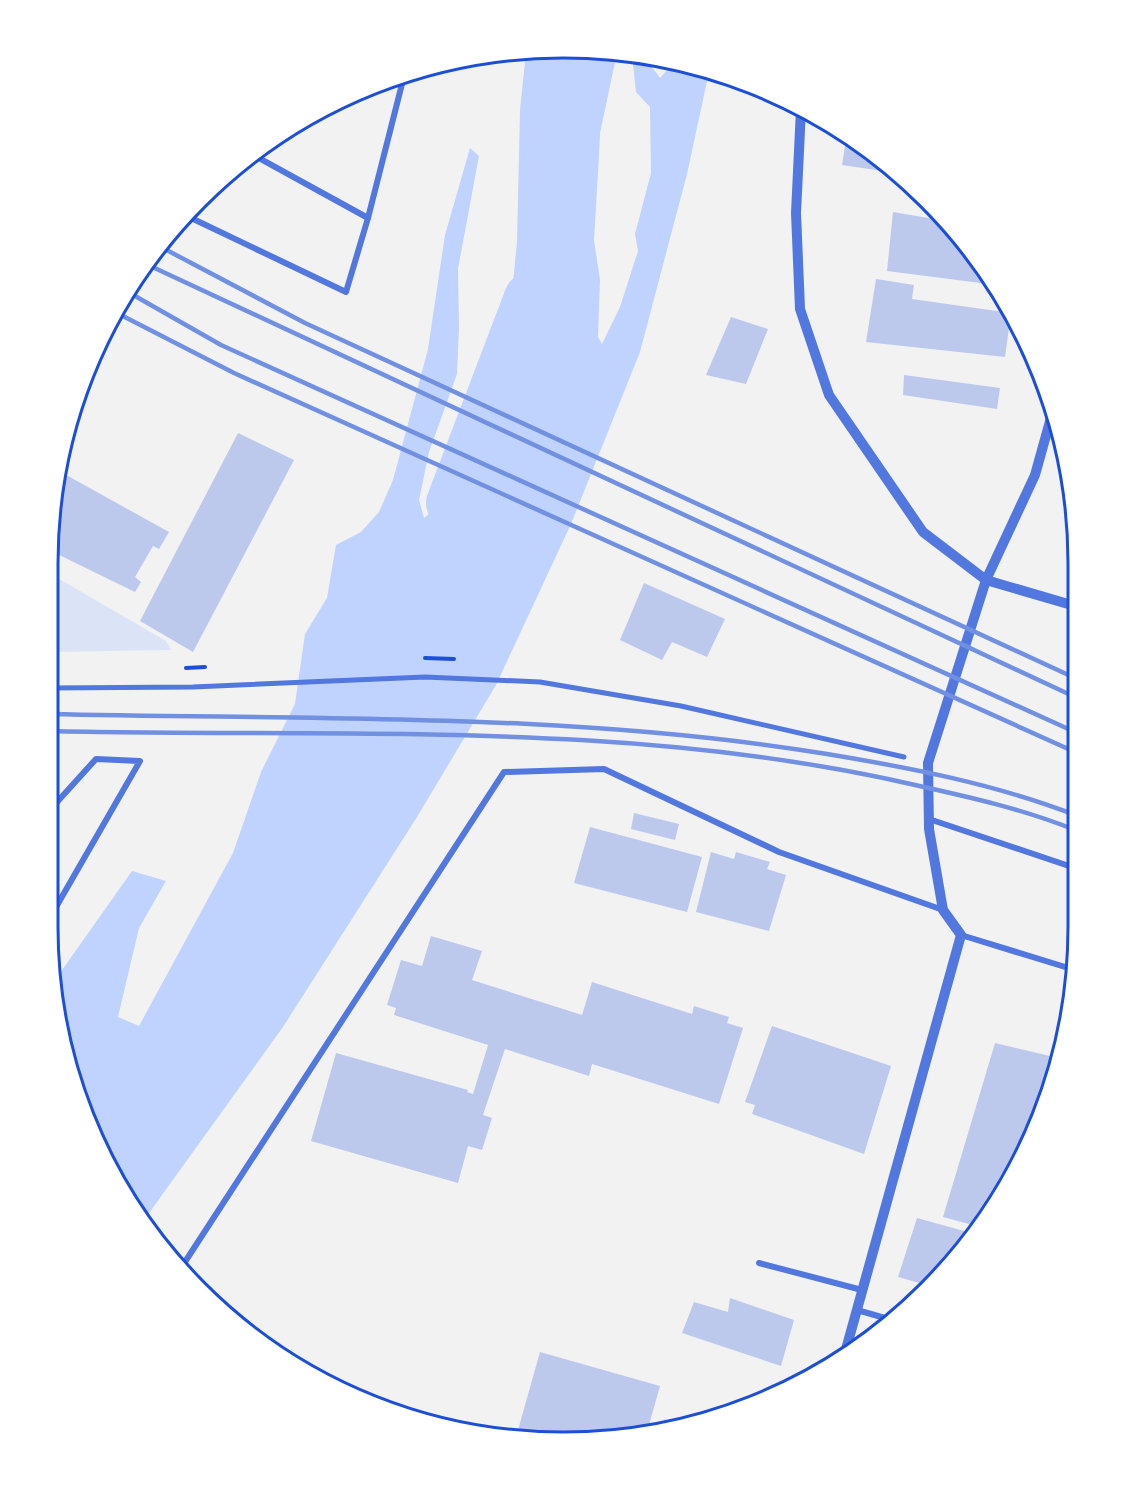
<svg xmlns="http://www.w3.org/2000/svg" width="1127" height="1491" viewBox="0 0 1127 1491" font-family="'Public Sans',sans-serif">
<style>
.green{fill:#dbe4f7}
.water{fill:#bfd3fe}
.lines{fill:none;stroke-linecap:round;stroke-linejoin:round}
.river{stroke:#bfd3fe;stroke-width:50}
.building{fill:#bdc9ec}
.path{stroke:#1d4ed8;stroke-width:4}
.pedestrian{stroke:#5277de;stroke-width:5}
.minor{stroke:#5277de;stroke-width:6}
.tertiary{stroke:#5277de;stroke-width:10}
.rail{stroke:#7290e2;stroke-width:4.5}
.rim{fill:none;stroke:#1d4ed8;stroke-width:3}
</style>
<rect width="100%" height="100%" fill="#f2f2f2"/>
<polygon class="green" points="49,573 166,641 171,650 49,652"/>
<polygon class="water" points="563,48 617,53 600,133 599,156 594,240 600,280 598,337 602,344 620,307 638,251 635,234 651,173 650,107 636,92 632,55 650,56 652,67 660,78 667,70 670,60 709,72 687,174 640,352 571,524 496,685 417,817 283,1027 144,1220 117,1186 66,1061 55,980 132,871 166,881 139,928 118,1017 139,1026 233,853 261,772 295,704 305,634 327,598 336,545 361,532 379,512 393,480 428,349 445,235 470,148 479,156 458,269 459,328 457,374 429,452 419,500 424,518 452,492 504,373 517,242 520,110 526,52"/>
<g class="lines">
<polyline class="river" points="451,503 529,298"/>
</g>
<g class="building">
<polygon points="847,133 850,135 896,173 842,165"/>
<polygon points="893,212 946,221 996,285 887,271"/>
<polygon points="876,279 914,285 912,299 1011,313 1005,357 866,342"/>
<polygon points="731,317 768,329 746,384 706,375"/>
<polygon points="904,375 1000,388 997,409 903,395"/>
<polygon points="238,433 294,460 193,652 140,621"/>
<polygon points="59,471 169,532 159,549 153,546 135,577 141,582 135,592 49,550 49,530"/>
<polygon points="644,583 725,619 707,657 672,642 662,660 620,640"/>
<polygon points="634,813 679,824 675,840 631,829"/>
<polygon points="590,827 702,857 687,912 574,883"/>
<polygon points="711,852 734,859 736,852 770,862 767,869 786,875 769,931 696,912"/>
<polygon points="431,936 482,951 472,980 582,1015 592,982 692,1014 694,1006 729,1017 727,1023 743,1028 719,1104 592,1064 589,1076 505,1049 483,1115 492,1118 482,1150 468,1146 458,1183 311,1141 336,1053 468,1090 467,1092 473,1094 488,1045 394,1015 396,1008 387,1005 401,960 422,966"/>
<polygon points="772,1026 891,1066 864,1154 752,1114 755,1105 745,1102"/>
<polygon points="995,1043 1050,1056 1024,1154 1010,1186 980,1227 943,1217"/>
<polygon points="917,1218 975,1234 951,1268 930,1286 898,1277"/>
<polygon points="730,1298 794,1320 781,1366 682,1333 694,1302 728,1312"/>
<polygon points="540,1352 660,1386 647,1432 597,1442 516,1437"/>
</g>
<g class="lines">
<g class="path">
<polyline points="425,658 454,659"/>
<polyline points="186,668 205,667"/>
</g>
<polyline class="pedestrian" points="49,688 193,687 425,677 540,682 681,706 904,757"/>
<g class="minor">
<polyline points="255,156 368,218"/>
<polyline points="189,217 346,292 368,218 404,76"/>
<polyline points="929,819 1075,868"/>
<polyline points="48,921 140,761 96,759 48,812"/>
<polyline points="961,935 1075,970"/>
<polyline points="759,1263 862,1290"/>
<polyline points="181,1268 504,772 604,769 779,852 943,910"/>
<polyline points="857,1310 892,1320"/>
</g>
<g class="tertiary">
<polyline points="801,109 796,213 800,309 829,395 923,532 986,580 1075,606"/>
<polyline points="843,1360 961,935 943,910 929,829 928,763 986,580 1035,475 1052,414"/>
</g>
<g class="rail">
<polyline points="159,246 305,323 1075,678"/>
<polyline points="146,264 1075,697"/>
<polyline points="128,292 221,345 1075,732"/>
<polyline points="115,312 234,373 1075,752"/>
<path d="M49,714C308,720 570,712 827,754C911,768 995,784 1075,815"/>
<path d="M49,731C337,738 631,719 915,785C969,797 1023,809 1075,830"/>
</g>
</g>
<path d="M0 0H1127V1491H0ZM563 58H563A505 505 0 0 1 1068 563V927A505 505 0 0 1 563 1432H563A505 505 0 0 1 58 927V563A505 505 0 0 1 563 58Z" fill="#fff" fill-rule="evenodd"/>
<path class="rim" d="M563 58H563A505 505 0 0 1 1068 563V927A505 505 0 0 1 563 1432H563A505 505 0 0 1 58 927V563A505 505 0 0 1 563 58Z"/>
</svg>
